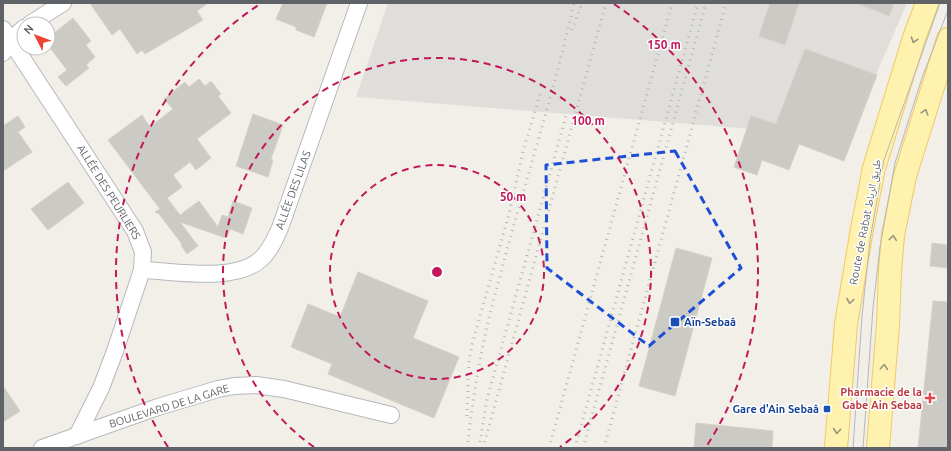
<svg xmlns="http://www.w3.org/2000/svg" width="951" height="451" viewBox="0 0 951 451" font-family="Ubuntu,'Noto Naskh Arabic',sans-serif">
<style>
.industrial{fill:#e0deda}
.building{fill:#cccac5;stroke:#d6d1c6}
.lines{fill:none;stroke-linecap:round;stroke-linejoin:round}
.minor-casing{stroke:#b5b8bc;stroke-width:18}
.primary-casing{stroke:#f2c960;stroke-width:24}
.minor{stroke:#fff;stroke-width:16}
.primary{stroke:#fff2af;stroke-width:22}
.tram{stroke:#b6b7b8;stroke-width:1}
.rail{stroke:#b6b7b8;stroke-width:3;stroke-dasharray:1 5;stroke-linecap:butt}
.oneway{stroke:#979581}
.marked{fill:none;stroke:#1d4ed8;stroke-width:3;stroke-dasharray:8 5;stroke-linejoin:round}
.ring{fill:none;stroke:#c2185b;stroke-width:2;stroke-dasharray:7 5}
.transit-dot{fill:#1a4fb4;stroke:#fff;stroke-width:1.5}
.health-dot{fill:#e0444e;stroke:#fff;stroke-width:1.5}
.labels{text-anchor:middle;stroke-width:3;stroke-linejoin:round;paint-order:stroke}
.street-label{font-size:11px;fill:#5f6368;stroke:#fff}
.transit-label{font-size:11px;font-weight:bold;fill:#164399;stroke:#fff;text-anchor:start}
.health-label{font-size:11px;font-weight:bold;fill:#be3a42;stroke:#fff;text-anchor:end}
.centre{fill:#c2185b;stroke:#fff;stroke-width:2}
.ring-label{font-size:12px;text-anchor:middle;font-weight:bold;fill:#c2185b;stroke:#fff;stroke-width:3;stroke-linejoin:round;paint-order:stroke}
</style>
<rect width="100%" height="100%" fill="#f1efe8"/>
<polygon class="industrial" points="388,3 907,3 849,137 356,97"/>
<g class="building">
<polygon points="90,3 208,3 197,11 203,20 145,54 142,50 137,54 120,29 112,35"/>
<polygon points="283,3 327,3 314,37 296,30 296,27 276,19"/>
<polygon points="770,3 799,3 785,45 759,36"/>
<polygon points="857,3 894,3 889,16"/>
<polygon points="73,18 91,41 86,45 95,57 86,65 89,68 66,86 58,77 67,70 48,45 48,38"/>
<polygon points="805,49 877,75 844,161 799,144 789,170 762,160 757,175 734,167 751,116 776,124"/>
<polygon points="199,79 205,86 211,81 221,94 218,96 231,113 197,139 211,158 196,170 190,162 173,175 182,187 167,198 180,215 199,201 218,227 222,215 228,217 233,201 252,208 243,234 230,229 226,238 180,222 198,246 187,254 181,245 182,244 159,214 155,212 160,209 108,140 142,115 150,127 173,109 164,99 185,82 189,87"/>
<polygon points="253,114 283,125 271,159 273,160 268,177 236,166"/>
<polygon points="18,116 25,127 18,132 32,152 3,171 3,126"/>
<polygon points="68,182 84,203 48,230 31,209"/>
<polygon points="932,243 948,245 948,268 930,266"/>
<polygon points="676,248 712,258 675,396 639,386"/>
<polygon points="358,272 428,301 413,338 459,357 434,418 328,374 332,364 291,347 308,304 340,317"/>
<polygon points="933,301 948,302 948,448 918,448"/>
<polygon points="3,386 20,411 3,422"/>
<polygon points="696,423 773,431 772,448 694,448"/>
</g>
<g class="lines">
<g class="minor-casing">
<g id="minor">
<polyline points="30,24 63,3"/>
<polyline points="3,29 135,231 143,252 142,270 115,351 101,388 77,436"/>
<polyline points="3,53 14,37 24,28"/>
<path d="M142,270C176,271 235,283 261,259C270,251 275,239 280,228L359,3"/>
<polyline points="42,448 158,407 218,389 234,386 256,385 284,389 391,415"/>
</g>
</g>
<g class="primary-casing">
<g id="primary">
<polyline points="836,448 846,324 862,229 874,168 914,38 927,3"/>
<polyline points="878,448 888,324 890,271 893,235 905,176 948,39"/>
</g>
</g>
<use href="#minor" class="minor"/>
<use href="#primary" class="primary"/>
<g class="tram">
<polyline points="853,448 862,316 870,240 884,160 940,3"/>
<polyline points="863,448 873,308 880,247 895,163 922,78 948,10"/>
</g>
<g class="rail">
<polyline points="572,30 582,3"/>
<polyline points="467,416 469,361 473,341 509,214 523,152 540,94"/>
<polyline points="480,442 487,399 566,116"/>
<path d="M467,448C472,409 477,370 486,331C512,221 549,114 574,3"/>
<polyline points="483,448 606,3"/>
<polyline points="549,448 672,3"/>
<polyline points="575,448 698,3"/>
<polyline points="583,448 706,3"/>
<polyline points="604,448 726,3"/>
</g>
</g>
<defs><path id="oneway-chevron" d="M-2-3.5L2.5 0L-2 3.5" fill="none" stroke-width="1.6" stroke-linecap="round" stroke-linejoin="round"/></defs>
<g class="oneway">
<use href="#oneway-chevron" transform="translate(914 40) rotate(109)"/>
<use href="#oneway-chevron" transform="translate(925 112) rotate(-73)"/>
<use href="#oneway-chevron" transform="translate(893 238) rotate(-83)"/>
<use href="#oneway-chevron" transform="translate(850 301) rotate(99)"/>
<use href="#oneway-chevron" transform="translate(884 367) rotate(-85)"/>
<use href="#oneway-chevron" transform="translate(837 431) rotate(95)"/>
</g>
<path class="marked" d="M675,151L741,268L649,346L547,268L546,165Z"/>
<g class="ring">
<circle cx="437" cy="272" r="107"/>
<path d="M314 447A214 214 0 1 1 560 447"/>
<path d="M168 447A321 321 0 0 1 260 4M614 4A321 321 0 0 1 706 447"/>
</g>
<g class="transit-dot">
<rect x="670" y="317" width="10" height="10" rx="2"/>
<rect x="823" y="405" width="8" height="8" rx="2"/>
</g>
<path class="health-dot" d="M928 392h4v4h4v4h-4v4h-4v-4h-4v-4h4z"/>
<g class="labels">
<g class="street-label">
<text transform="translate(293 190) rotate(-70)" y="4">ALLÉE DES LILAS</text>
<text transform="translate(109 192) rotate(58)" y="4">ALLÉE DES PEUPLIERS</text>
<text transform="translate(865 222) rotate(-79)" y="4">Route de Rabat طريق الرباط</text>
<text transform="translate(169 406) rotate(-17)" y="4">BOULEVARD DE LA GARE</text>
</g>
<g class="transit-label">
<text x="684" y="326">Aïn-Sebaâ</text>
<text x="819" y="413" text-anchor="end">Gare d'Ain Sebaâ</text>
</g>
<g class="health-label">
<text x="922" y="396">Pharmacie de la<tspan x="922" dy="13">Gabe Ain Sebaa</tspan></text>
</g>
</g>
<circle cx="437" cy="272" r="6" class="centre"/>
<g class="ring-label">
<text x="664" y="49">150 m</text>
<text x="588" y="125">100 m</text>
<text x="513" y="201">50 m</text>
</g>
<rect width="951" height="451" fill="none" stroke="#5f6368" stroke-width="8"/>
<g transform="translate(36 36) rotate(312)"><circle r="19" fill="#ffffff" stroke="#bfc1c3"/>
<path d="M0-3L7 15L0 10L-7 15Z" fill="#ea4335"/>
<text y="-6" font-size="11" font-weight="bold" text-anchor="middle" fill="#5f6368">N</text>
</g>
</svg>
